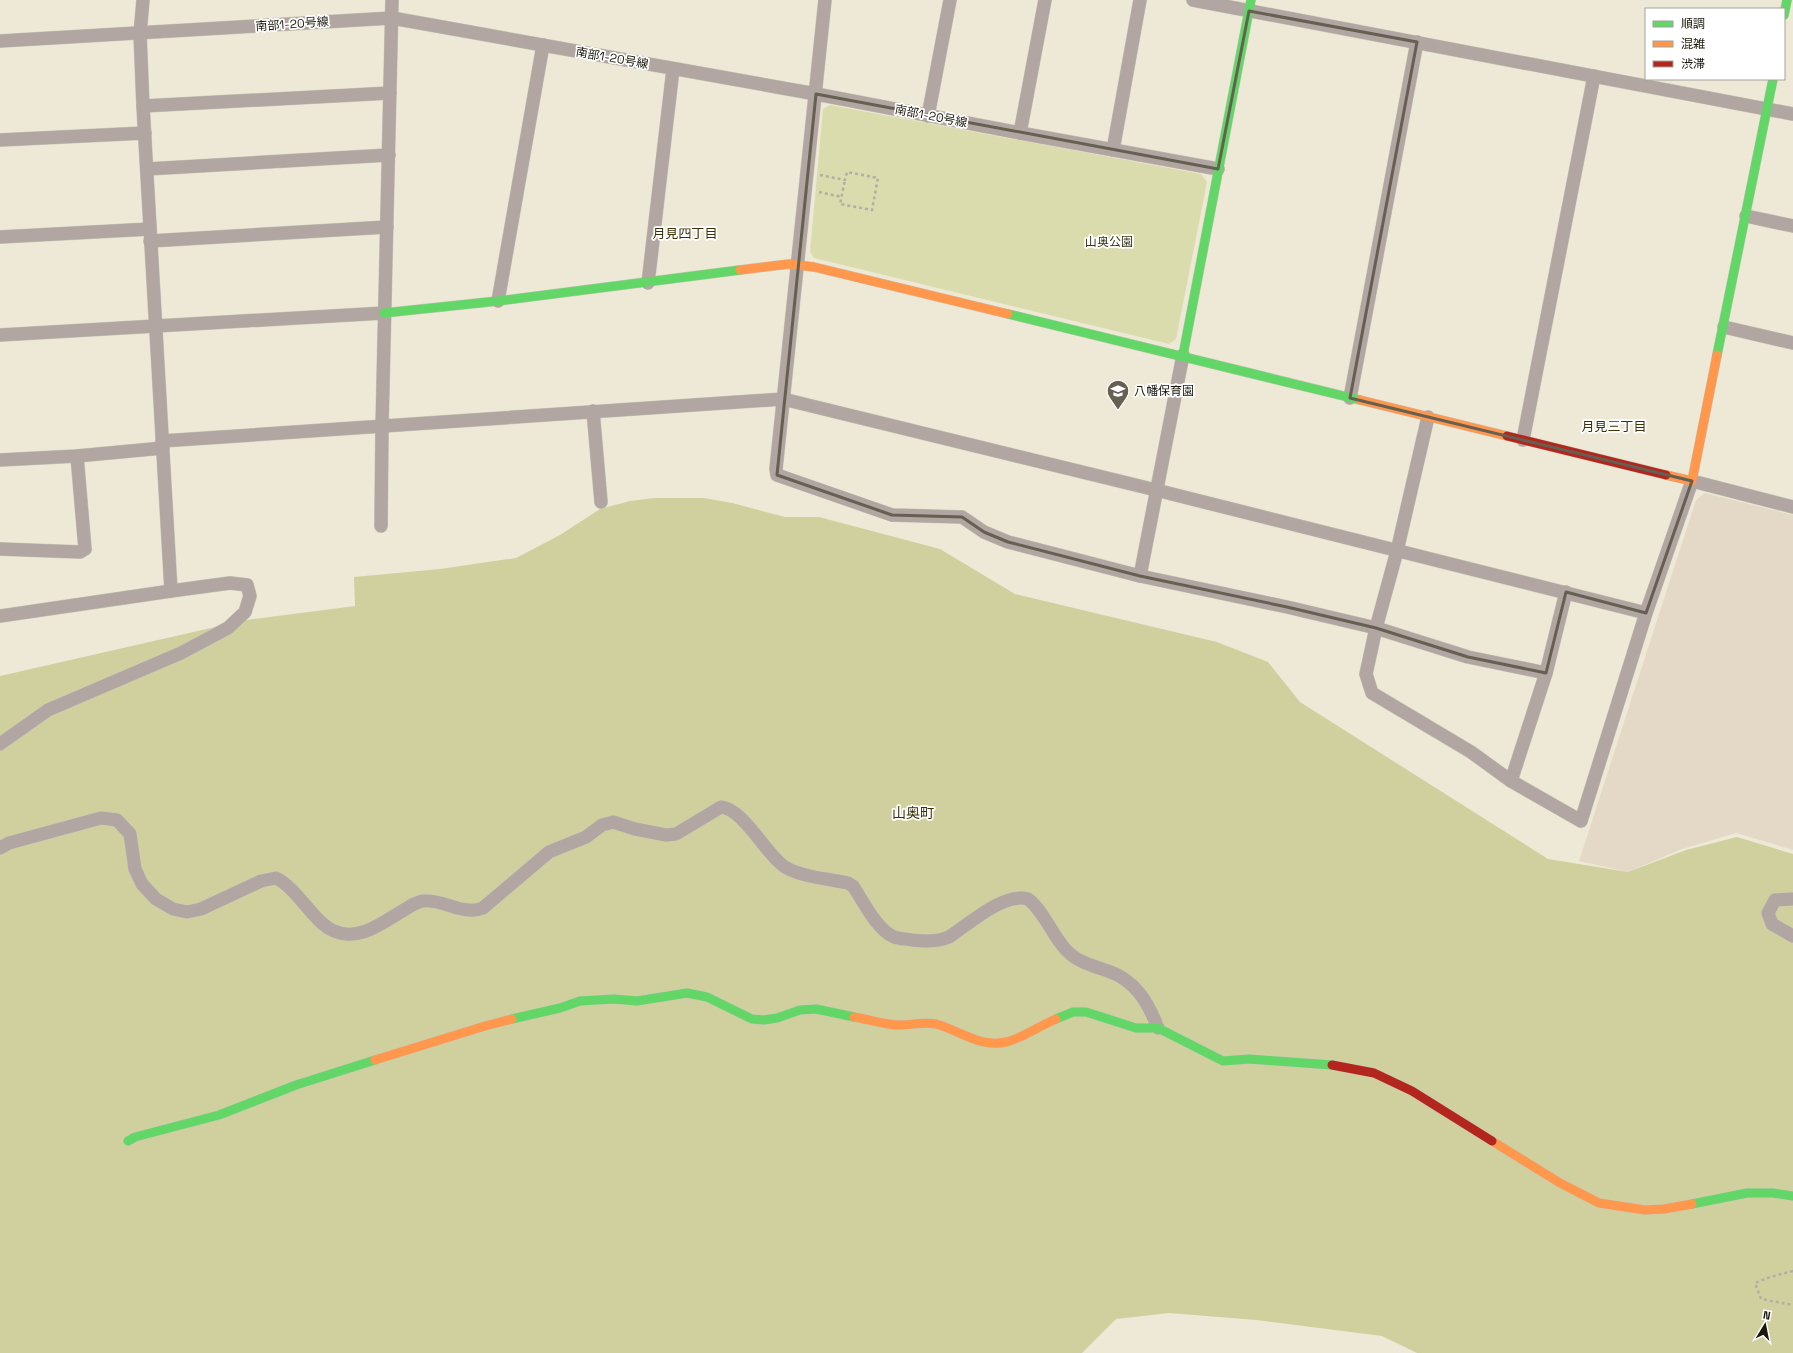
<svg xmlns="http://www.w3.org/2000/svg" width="1793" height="1353" viewBox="0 0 1793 1353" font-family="'Space Grotesk','Noto Sans JP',sans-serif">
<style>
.education{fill:#e4d9c7}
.green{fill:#dbdcad}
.forest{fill:#d0d09f}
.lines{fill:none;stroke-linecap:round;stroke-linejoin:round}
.street-casing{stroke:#cbc7b8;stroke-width:14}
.fast-casing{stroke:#cbc7b8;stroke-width:10}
.slow-casing{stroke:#cbc7b8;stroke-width:10}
.jam-casing{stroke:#cbc7b8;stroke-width:10}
.path{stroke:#b4ada4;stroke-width:2.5;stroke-dasharray:3 3;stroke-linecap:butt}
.street{stroke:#b1a6a1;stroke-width:13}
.fast{stroke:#63d668;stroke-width:9}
.slow{stroke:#ff974d;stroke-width:9}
.jam{stroke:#b3261e;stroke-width:9}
.marked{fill:none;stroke:#656052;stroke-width:3;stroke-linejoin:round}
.labels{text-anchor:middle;stroke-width:3.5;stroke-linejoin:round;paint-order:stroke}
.street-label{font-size:12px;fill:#1b170b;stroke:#fff}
.park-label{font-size:12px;fill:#343515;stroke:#fff}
.poi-label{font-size:12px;fill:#1b170b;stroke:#fff;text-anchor:start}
.neighbourhood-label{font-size:13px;fill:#3c3106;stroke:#fff}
.quarter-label{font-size:14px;fill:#3c3106;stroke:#fff}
</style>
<rect width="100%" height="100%" fill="#eee9d6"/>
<polygon class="education" points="1705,493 1793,515 1793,850 1736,833 1682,849 1628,872 1579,861 1696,500"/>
<polygon class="green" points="830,105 1201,174 1207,182 1176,339 1169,344 814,258 810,252 823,109"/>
<polygon class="forest" points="654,498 704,498 732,503 785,517 819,517 940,549 1015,594 1217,642 1268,662 1300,702 1548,859 1628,872 1686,850 1737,837 1793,854 1793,1353 1417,1353 1382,1336 1256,1320 1169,1313 1116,1319 1082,1353 0,1353 0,676 246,620 355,606 354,577 440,569 516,558 560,535 600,509 630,501"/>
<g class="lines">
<g class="street-casing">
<g id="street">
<polyline points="825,0 776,469 777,475 892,515 962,517 984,532 1008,542 1140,576 1287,607 1376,628 1468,657 1546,673"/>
<polyline points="1193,0 1793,114"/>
<polyline points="0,41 392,18 816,94 1020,133 1218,169"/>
<polyline points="143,106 390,93"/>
<polyline points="928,116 950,0"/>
<polyline points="1020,133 1045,0"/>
<polyline points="0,140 145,133"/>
<polyline points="1113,150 1140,0"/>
<polyline points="147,169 389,155"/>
<polyline points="1746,216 1793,226"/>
<polyline points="0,237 150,229"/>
<polyline points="150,241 387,227"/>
<polyline points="648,283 673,69"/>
<polyline points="498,301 543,45"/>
<polyline points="1724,327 1793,343"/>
<polyline points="0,335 384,313"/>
<polyline points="1350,398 1417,42"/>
<polyline points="593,411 601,502"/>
<polyline points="1428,417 1397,551 1376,628 1366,674 1372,693 1471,752 1511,781 1581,821 1646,613 1692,481 1793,507"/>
<polyline points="1523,440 1594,76"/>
<polyline points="162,441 783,399 1156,490 1646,613"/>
<polyline points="0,460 77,456 163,448"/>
<polyline points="381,526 382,427 392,0"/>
<polyline points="0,549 80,552 85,549 77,456"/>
<polyline points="1140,576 1183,355"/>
<polyline points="0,616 171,591 143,106 140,34 143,0"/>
<polyline points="0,744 48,710 181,653 228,628 245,612 250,596 247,585 230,583 171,591"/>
<polyline points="1511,781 1546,673 1566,592"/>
<path d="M0,848L9,843L101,818L117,820L130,834L135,869L142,884L156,899L173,909L187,912L201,909L261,881L276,878C298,889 314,923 334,931C360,942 383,922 404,910C410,906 417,902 423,901C444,899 463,916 483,908L549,852L586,837L602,825L613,822L635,829L666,835L676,834L721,807C744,809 766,855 785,867C801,877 830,879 848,883L853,886C863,901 877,930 894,937C900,939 907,939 912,940C926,942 937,942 949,937C969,924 1004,892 1028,899C1044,911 1053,937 1067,951C1078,962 1093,966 1108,971C1135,980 1148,1002 1158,1028"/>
<polyline points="1793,899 1775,900 1768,913 1772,924 1793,936"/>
</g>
</g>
<g class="fast-casing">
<g id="fast">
<polyline points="1784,15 1787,0"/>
<polyline points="384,313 498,301 740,270"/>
<polyline points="1008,314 1360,400"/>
<polyline points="1183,355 1251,0"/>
<polyline points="1717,355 1773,79"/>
<polyline points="512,1019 560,1008 580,1001 614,999 637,1001 687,993 707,997 752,1019 764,1020 777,1018 800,1010 816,1009 854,1017"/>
<polyline points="1056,1019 1073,1012 1086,1012 1136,1028 1158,1028 1223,1061 1249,1059 1332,1065"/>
<polyline points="128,1141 135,1137 219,1115 296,1085 375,1060"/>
<polyline points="1692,1204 1747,1193 1773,1193 1793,1196"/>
</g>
</g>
<g class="slow-casing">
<g id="slow">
<polyline points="740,270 789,264 814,267 1008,314"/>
<polyline points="1360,400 1507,436"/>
<polyline points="1666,475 1692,481 1717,355"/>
<path d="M854,1017C867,1019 882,1024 896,1025C909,1026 922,1021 936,1024C959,1030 980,1048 1006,1042C1023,1038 1039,1026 1056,1019"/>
<polyline points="375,1060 485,1026 512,1019"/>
<polyline points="1492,1141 1560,1183 1599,1203 1645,1210 1664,1209 1692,1204"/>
</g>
</g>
<g class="jam-casing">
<g id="jam">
<polyline points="1507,436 1666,475"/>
<polyline points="1332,1065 1374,1073 1412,1091 1492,1141"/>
</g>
</g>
<g class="path">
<polyline points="820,175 845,180 847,172 878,178 872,210 840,204 845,180"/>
<polyline points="819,192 842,197"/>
<polyline points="1793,1271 1770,1277 1755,1283 1761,1299 1793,1305"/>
</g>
<use href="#street" class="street"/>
<use href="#fast" class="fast"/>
<use href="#slow" class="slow"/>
<use href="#jam" class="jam"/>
</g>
<path class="marked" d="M1249,11L1417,42L1350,398L1692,481L1646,613L1566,592L1546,673L1468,657L1376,628L1287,607L1140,576L1008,542L984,532L962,517L892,515L777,475L816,94L1218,169Z"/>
<defs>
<g id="school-pin" transform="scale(1.15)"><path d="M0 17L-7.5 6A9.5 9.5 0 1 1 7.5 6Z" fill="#656052" stroke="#fff"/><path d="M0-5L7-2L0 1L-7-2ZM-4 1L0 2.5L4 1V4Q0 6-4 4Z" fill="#fff"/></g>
</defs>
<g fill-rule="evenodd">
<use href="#school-pin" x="1118" y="391"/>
</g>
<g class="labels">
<g class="street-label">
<text transform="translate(292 24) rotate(-4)" y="4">南部1-20号線</text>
<text transform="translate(612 58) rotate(10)" y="4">南部1-20号線</text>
<text transform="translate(931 116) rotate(11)" y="4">南部1-20号線</text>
</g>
<g class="park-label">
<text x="1109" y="246">山奥公園</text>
</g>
<g class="poi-label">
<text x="1134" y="395">八幡保育園</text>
</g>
<g class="neighbourhood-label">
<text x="685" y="238">月見四丁目</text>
<text x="1614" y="431">月見三丁目</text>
</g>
<g class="quarter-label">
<text x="913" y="818">山奥町</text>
</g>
</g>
<rect x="1645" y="8" width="140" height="72" fill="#ffffff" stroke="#a4a29d"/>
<rect x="1653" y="21" width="20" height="6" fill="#63d668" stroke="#a4a29d"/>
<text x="1681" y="28" font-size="12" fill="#1b170b">順調</text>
<rect x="1653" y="41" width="20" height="6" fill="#ff974d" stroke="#a4a29d"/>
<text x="1681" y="48" font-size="12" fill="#1b170b">混雑</text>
<rect x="1653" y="61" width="20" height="6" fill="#b3261e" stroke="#a4a29d"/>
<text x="1681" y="68" font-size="12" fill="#1b170b">渋滞</text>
<g transform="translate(1765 1325) rotate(10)" stroke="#ffffff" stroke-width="3" paint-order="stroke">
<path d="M0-3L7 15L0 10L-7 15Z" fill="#1b170b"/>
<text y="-6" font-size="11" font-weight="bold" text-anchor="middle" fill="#1b170b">N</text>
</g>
</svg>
